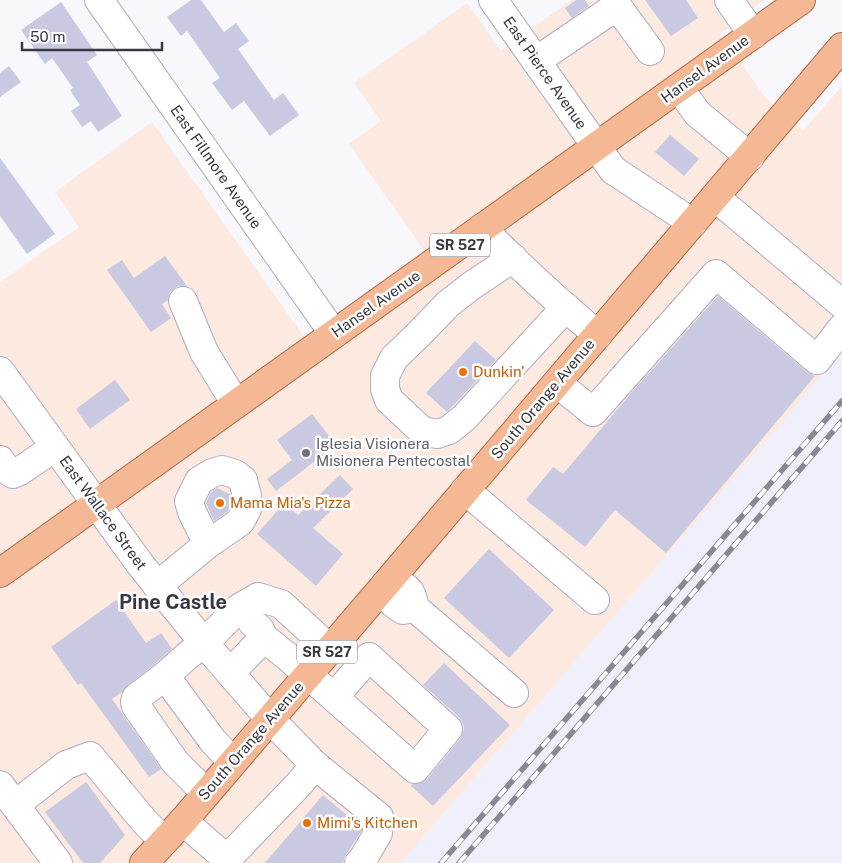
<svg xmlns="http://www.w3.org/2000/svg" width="842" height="863" viewBox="0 0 842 863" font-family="'Public Sans',sans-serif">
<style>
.commercial{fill:#fce9e0}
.built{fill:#efeefb}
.building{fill:#cac9e2}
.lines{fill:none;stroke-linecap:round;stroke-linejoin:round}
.minor-casing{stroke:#aeabc4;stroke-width:30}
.major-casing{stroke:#ae6c49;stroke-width:30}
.minor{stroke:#fff;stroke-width:28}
.major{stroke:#f5b894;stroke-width:28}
.rail-casing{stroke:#898890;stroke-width:5.5}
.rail{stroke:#fff;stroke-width:4;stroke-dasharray:11;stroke-linecap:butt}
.food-dot{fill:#e8710a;stroke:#fff;stroke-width:2}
.worship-dot{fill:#6b7280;stroke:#fff;stroke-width:2}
.labels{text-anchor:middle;stroke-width:5;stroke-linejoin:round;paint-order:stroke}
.shield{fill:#fff;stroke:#74737a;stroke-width:1}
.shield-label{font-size:14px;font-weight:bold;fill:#383741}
.street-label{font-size:15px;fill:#383741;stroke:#fff}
.food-label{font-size:15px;fill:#c56008;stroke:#fff;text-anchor:start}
.worship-label{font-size:15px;fill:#5b616d;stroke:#fff;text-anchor:start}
.district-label{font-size:20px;font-weight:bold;fill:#383741;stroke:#fff}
</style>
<rect width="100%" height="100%" fill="#f7f7fc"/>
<polygon class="commercial" points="572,0 764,0 720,34 765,97 803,131 842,86 842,353 401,863 0,863 0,282 79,227 55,192 152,122 312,348 433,263 349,144 381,121 354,83 467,3 501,50"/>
<polygon class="built" points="842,353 842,863 401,863 821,377"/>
<g class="building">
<polygon points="191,0 201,0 224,32 236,23 249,41 238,49 274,100 283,93 299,115 270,136 244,101 232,110 212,83 220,78 187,31 181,36 167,17"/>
<polygon points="576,0 585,0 589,6 572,18 565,8"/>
<polygon points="645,0 686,0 698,18 671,36"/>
<polygon points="61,2 97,55 87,62 122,116 98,132 91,121 82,127 71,111 80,105 70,90 73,88 52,58 45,64 21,30"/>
<polygon points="9,66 21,82 0,97 0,73"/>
<polygon points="670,135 699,159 684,176 655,152"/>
<polygon points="0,158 55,234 27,254 0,216"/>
<polygon points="165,256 187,286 178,286 170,292 168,300 162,304 171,318 151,332 107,270 122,260 134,278"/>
<polygon points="718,296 807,372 815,376 666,553 615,510 585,547 526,500 553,467 563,474 632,392"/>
<polygon points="475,341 496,360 447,412 426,393"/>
<polygon points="115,380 130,400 90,429 76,409"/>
<polygon points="312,414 336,445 276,491 267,479 292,460 277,440"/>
<polygon points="340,475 353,489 313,528 343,554 316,586 257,534 284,503 298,515"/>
<polygon points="217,488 230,494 231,505 228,511 214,521 206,503 211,492"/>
<polygon points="489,549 554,610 509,658 444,598"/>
<polygon points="116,600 146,643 161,633 172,649 155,664 127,686 123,691 112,699 161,769 149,777 81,683 78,685 51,647"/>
<polygon points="444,663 510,725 433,806 411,786 412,784 421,783 427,779 460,739 464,729 463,724 459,717 423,685"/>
<polygon points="86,782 125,835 100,863 83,863 45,812"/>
<polygon points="323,795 361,827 362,830 344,858 344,861 342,863 265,863"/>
</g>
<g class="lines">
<g class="minor-casing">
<g id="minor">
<polyline points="99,0 334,334"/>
<polyline points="493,0 613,170 693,223"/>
<polyline points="729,0 753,35"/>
<polyline points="536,61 617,6 650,51"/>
<polyline points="679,88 697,113 750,157"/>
<polyline points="715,197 842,304"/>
<path d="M482,228C519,266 558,302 598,335"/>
<polyline points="513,258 471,286 448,304 418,335 394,358 385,376 385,389 389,400 420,429 427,432 437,434 449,430 464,418 566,307"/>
<polyline points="183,301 204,352 236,404"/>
<polyline points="0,371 140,564 204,643 270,719 315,765 379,817"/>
<polyline points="557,383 593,412 716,274 817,360 842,328"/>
<polyline points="0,460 7,470 13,474 20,471 55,447"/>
<polyline points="465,490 595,600"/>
<polyline points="157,586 208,544 240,522 247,509 247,496 243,480 235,474 222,470 212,473 199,481 189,501 192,512 208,544"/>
<path d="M415,608L403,610C389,601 388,601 385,585L398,582C412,592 411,591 415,608L514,693"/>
<polyline points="263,637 288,657 415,769 448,729 369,657 334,697"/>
<polyline points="230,673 261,641 263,637 260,630 252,622"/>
<polyline points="165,676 213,741 233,762"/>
<polyline points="0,785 58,863"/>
<polyline points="206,793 175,762 136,706 135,702 136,698 165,676 187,656 204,643 239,608 258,597 281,604 330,649"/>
<polyline points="15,805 66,765 90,756 145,822 164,841"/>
<polyline points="183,821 227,859 299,784 315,765"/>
<polyline points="359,863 363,859 378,833 374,813"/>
</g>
</g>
<g class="major-casing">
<g id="major">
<polyline points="0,573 801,0"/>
<polyline points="144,863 183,821 385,585 842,47"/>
</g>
</g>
<use href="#minor" class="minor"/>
<use href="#major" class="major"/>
<g class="rail-casing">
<g id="rail">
<polyline points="441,863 842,401"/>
<polyline points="459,863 842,421"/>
</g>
</g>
<use href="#rail" class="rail"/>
</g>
<g class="food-dot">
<circle cx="463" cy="372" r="5"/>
<circle cx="220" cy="503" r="5"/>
<circle cx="307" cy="823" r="5"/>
</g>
<circle class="worship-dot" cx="306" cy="453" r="5"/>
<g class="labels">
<g class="shield">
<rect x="430" y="233.5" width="60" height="23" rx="4"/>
<rect x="297" y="640.5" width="60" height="23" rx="4"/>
</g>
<g class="shield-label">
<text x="460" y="250">SR 527</text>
<text x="327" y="657">SR 527</text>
</g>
<g class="street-label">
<text transform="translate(705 69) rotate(-36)" y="5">Hansel Avenue</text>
<text transform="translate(545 73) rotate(55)" y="5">East Pierce Avenue</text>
<text transform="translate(216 167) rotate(55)" y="5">East Fillmore Avenue</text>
<text transform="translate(376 304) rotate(-35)" y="5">Hansel Avenue</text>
<text transform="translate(543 399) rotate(-50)" y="5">South Orange Avenue</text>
<text transform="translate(103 513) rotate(54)" y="5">East Wallace Street</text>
<text transform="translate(251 741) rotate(-49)" y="5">South Orange Avenue</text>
</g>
<g class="food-label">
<text x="473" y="377">Dunkin'</text>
<text x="230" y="508">Mama Mia's Pizza</text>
<text x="317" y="828">Mimi's Kitchen</text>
</g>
<g class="worship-label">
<text x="316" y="449">Iglesia Visionera<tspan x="316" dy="17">Misionera Pentecostal</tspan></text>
</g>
<g class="district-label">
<text x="173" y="609">Pine Castle</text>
</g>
</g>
<path d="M22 42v8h140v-8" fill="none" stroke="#383741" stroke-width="2.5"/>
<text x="30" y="42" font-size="15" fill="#383741" stroke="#ffffff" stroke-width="4" paint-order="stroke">50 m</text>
</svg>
